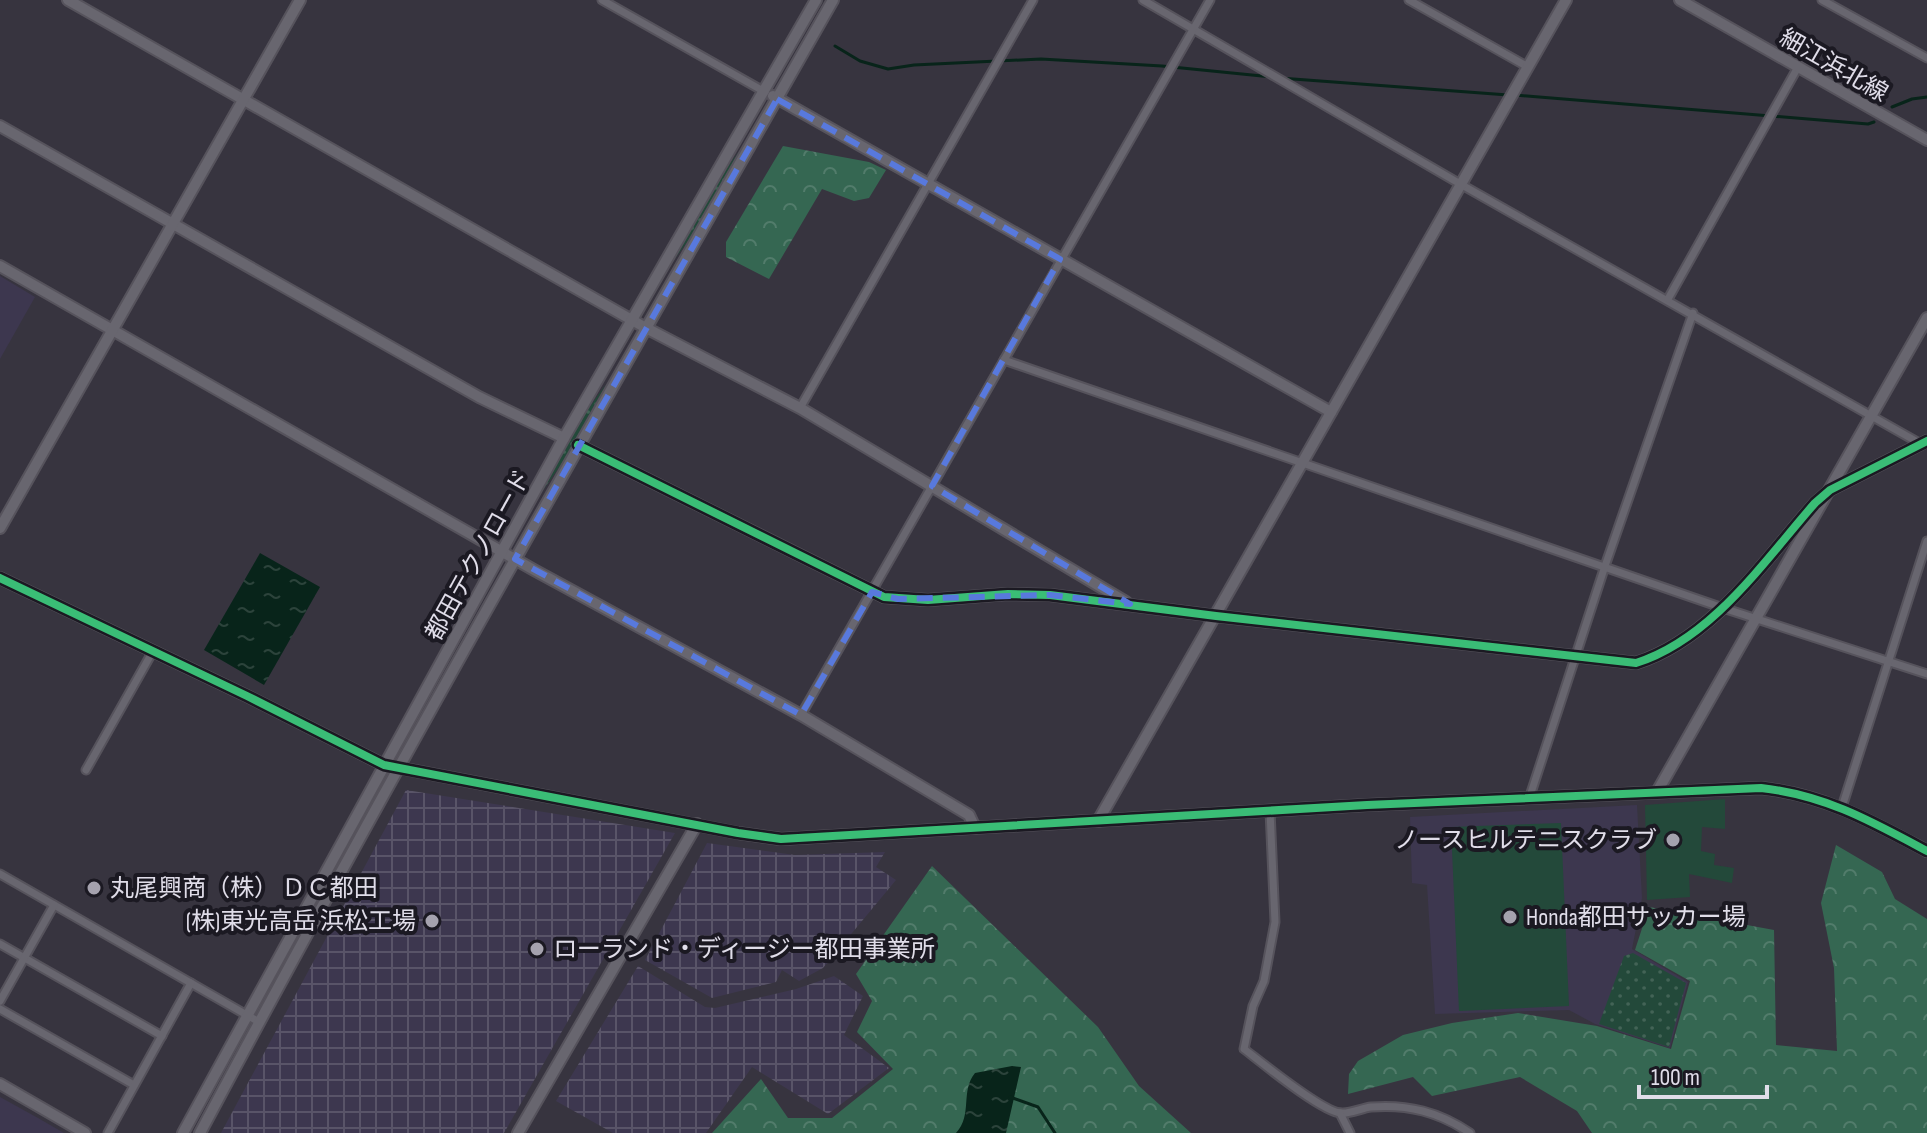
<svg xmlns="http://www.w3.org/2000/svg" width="1927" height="1133" viewBox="0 0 1927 1133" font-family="'Sofia Sans Condensed','Noto Sans JP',sans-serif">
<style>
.built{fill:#3d374f}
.industrial{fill:url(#industrial-grid)}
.grass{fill:url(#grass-dots)}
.forest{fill:url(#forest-crowns)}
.garden{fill:#23493a}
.water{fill:url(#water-ripples)}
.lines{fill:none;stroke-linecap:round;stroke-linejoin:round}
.stream{stroke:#08241a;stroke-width:3}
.street-casing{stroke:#56535c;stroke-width:11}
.secondary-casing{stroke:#56535c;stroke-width:14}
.street{stroke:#68666f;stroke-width:7}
.secondary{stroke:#68666f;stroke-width:10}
.cycleway-casing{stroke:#1b1922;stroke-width:13}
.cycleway{stroke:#3abd76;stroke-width:8}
.marked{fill:none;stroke:#5879dd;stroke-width:6;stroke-dasharray:16 10;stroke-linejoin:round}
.poi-dot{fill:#a5a2ae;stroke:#1b1922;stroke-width:3}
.labels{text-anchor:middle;stroke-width:8;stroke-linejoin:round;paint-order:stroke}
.street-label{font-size:24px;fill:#e0dde9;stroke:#1b1922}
.poi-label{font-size:24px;fill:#e0dde9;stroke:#1b1922;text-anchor:start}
</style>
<defs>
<pattern id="industrial-grid" width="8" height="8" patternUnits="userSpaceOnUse" patternTransform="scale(2)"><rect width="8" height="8" fill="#3d374f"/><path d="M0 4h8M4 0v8" fill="none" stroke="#595468"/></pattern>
<pattern id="grass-dots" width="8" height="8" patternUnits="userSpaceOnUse" patternTransform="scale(2)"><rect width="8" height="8" fill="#23493a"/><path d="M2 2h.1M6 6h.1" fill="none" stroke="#436356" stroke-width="1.8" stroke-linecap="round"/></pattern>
<pattern id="forest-crowns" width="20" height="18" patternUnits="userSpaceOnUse" patternTransform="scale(2)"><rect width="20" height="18" fill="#356752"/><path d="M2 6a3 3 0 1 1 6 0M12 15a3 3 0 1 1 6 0" fill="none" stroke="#527c6b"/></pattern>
<pattern id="water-ripples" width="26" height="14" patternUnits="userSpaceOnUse" patternTransform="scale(2)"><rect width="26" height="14" fill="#08241a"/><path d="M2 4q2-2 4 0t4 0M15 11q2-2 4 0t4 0" fill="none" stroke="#2c433b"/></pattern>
</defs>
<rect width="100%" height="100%" fill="#37343f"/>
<g class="built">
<polygon points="0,276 35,297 0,359"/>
<polygon points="1637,805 1642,898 1632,949 1688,982 1670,1048 1595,1024 1569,1010 1435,1014 1427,885 1412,883 1410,817"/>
<polygon points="0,1097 38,1118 64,1133 0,1133"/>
</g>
<g class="industrial">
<polygon points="406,790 675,833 504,1133 221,1133"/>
<polygon points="707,843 795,855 885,852 876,867 896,880 823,968 799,981 782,970 776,982 712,998 645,960"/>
<polygon points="638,966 705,1007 715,1008 796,989 834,976 863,996 844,1035 889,1068 828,1114 752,1067 706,1133 613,1133 556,1101"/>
</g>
<g class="grass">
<polygon points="740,150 692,235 661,278 714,186"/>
<polygon points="606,384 564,460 537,499 583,416"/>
<polygon points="1633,953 1686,983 1669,1047 1599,1024 1624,956"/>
</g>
<g class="forest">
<polygon points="783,146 869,162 886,170 869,198 854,201 822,189 769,279 726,257 726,242"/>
<polygon points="1836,845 1882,872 1895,899 1927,919 1927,1133 1592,1133 1577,1111 1520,1077 1432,1096 1413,1077 1348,1094 1349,1074 1358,1061 1403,1035 1452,1023 1518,1013 1597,1026 1671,1049 1690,981 1635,950 1649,907 1774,930 1776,1045 1837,1051 1834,968 1821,903"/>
<polygon points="932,866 1098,1027 1139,1086 1191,1133 712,1133 761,1079 788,1118 832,1118 893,1069 857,1032 872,1001 856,974"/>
</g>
<g class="garden">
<polygon points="1725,799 1725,829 1702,827 1701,851 1715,854 1714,865 1734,868 1732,883 1689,874 1690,897 1647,900 1645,805"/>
<polygon points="1561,823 1569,1006 1459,1011 1451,827"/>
</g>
<g class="water">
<polygon points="260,553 320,587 264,685 204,650"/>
<path d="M1012,1066L1021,1067L1006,1133H956C973,1115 960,1091 975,1073Z"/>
</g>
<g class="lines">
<g class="stream">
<polyline points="835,46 860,61 888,69 914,65 1041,59 1162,66 1272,77"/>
<polyline points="1280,78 1508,95"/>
<polyline points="1515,95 1868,124 1874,122"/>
<polyline points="1892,107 1912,99 1927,97"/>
<polyline points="1010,1097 1038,1107 1055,1133"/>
</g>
<g class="street-casing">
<g id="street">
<polyline points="602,0 765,92"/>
<polyline points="1143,0 1462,185 1921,444"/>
<polyline points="1409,0 1528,67"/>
<polyline points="1822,0 1927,58"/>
<polyline points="1668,299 1798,67"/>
<polyline points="1004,360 1723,608 1927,674"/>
<polyline points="800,408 1033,0"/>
<polyline points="801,715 1210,0"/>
<polyline points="86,770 153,651"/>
<polyline points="1529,799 1605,566 1693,313"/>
<polyline points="1842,807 1927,541"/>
<path d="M1270,811L1275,922L1264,981L1253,1006L1244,1049C1261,1062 1322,1112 1341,1113C1350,1114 1362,1108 1371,1107C1408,1104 1439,1112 1470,1133"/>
<polyline points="0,874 259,1022"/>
<polyline points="0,944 162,1036"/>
<polyline points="0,1001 54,905"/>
<polyline points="0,1009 134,1085"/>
<polyline points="1340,1113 1350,1133"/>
<polyline points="108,1133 191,983"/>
</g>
</g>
<g class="secondary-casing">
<g id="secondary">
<polyline points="68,0 646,328 800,408 1126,602"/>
<polyline points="1680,0 1927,140"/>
<polyline points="773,96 1331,412"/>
<polyline points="0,126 479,397 564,438"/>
<polyline points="0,266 534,570 801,715 969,815 975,828"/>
<path d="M578,445L884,597L928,600L1008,594L1050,595L1216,616L1636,663C1712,639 1764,561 1815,503L1830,490L1927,441"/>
<polyline points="0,528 300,0"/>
<path d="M0,578L247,696L384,765L738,833L781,839L1367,805L1761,788C1825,795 1871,821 1927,851"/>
<polyline points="1657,792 1927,318"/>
<polyline points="1098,821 1566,0"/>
<polyline points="0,1084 85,1133"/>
<polyline points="183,1133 564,438 816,0"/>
<path d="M200,1133C403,751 619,376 833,0"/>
<polyline points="518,1133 697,824"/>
</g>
</g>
<use href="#street" class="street"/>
<use href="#secondary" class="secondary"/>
<g class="cycleway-casing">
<g id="cycleway">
<path d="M578,445L884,597L928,600L1008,594L1050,595L1216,616L1636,663C1712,639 1764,561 1815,503L1830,490L1927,441"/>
<path d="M0,578L247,696L384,765L738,833L781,839L1367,805L1761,788C1825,795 1871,821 1927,851"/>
</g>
</g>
<use href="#cycleway" class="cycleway"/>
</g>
<path class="marked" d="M777,99L1060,259L932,486L1130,604L1050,595L898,599L872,592L801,715L515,559Z"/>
<g class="poi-dot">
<circle cx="1673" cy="840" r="8"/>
<circle cx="94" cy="888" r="8"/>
<circle cx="1510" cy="917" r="8"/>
<circle cx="432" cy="921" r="8"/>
<circle cx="537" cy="949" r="8"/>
</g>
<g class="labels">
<g class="street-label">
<text transform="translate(1834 65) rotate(30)" y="8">細江浜北線</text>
<text transform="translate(478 555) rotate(-61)" y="8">都田テクノロード</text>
</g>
<g class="poi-label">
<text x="1657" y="848" text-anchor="end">ノースヒルテニスクラブ</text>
<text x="110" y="896">丸尾興商（株） ＤＣ都田</text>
<text x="1526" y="925">Honda都田サッカー場</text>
<text x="416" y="929" text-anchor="end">(株)東光高岳 浜松工場</text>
<text x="553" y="957">ローランド・ディージー都田事業所</text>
</g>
</g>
<path d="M1639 1085v12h128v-12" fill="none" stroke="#e0dde9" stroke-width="4"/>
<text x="1651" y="1085" font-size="24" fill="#e0dde9" stroke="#1b1922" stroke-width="6" paint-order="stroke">100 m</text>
</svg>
